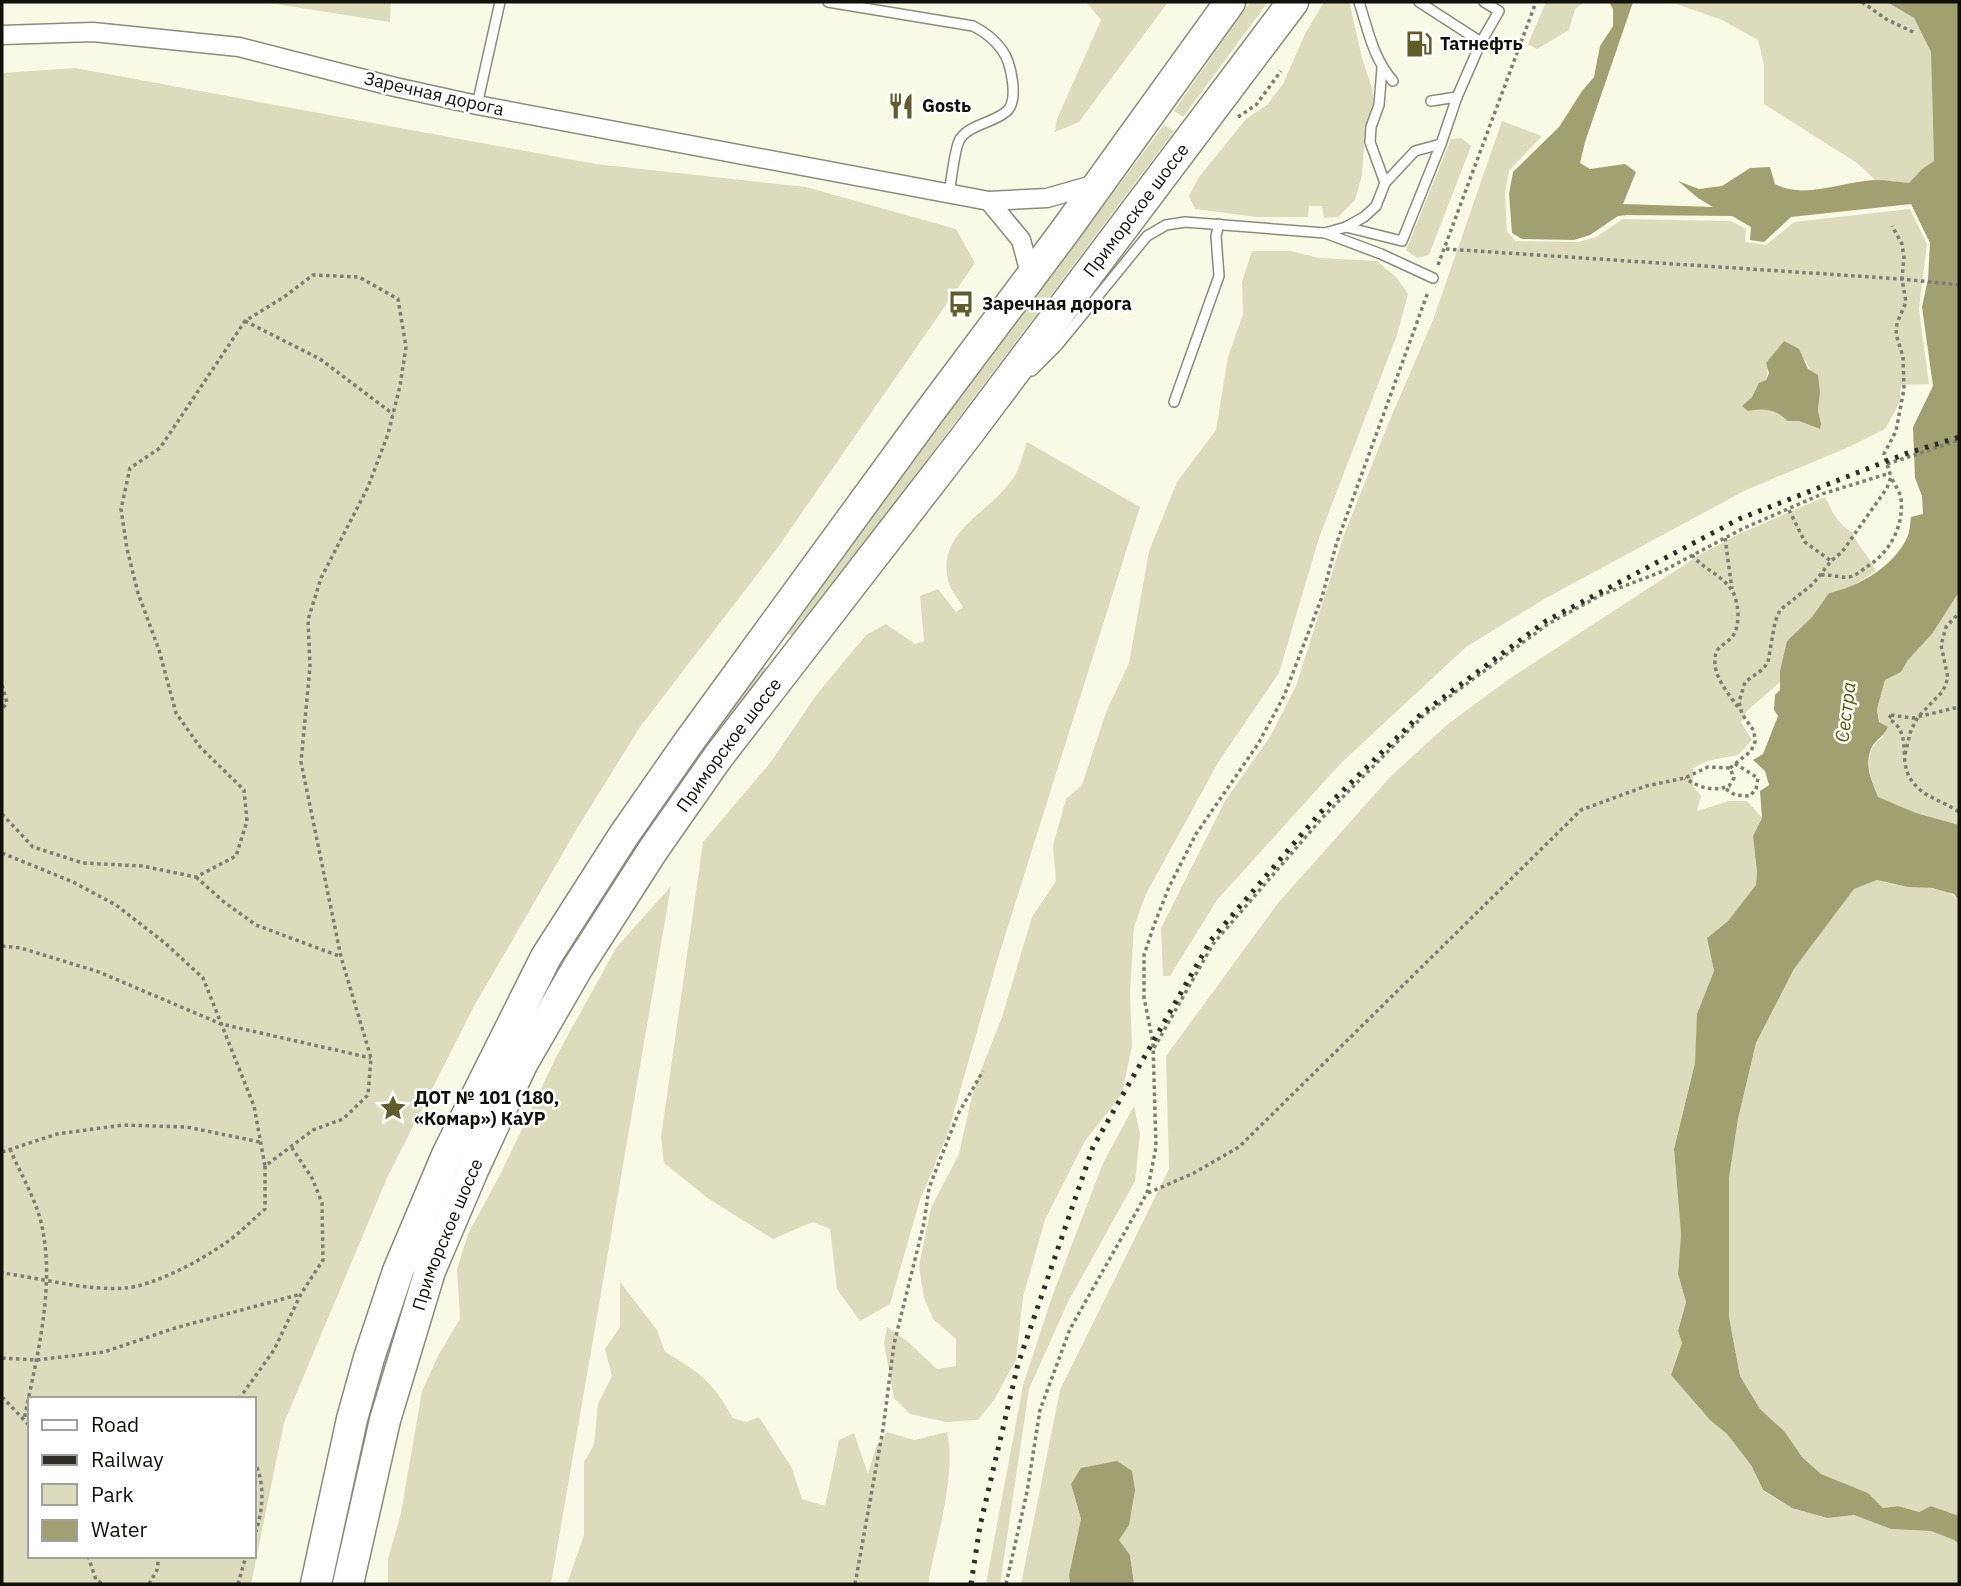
<svg xmlns="http://www.w3.org/2000/svg" width="1961" height="1586" viewBox="0 0 1961 1586" font-family="'IBM Plex Sans',sans-serif">
<style>
.green{fill:#dcdcbc;fill-rule:evenodd}
.water{fill:#a0a071}
.lines{fill:none;stroke-linecap:round;stroke-linejoin:round}
.service-casing{stroke:#8b8b7a;stroke-width:12}
.minor-casing{stroke:#8b8b7a;stroke-width:21}
.trunk-casing{stroke:#8b8b7a;stroke-width:33}
.path{stroke:#7d7d71;stroke-width:3.5;stroke-dasharray:3.5 3.5;stroke-linecap:butt}
.service{stroke:#fff;stroke-width:9}
.minor{stroke:#fff;stroke-width:18}
.trunk{stroke:#fff;stroke-width:30}
.rail{stroke:#2e2e26;stroke-width:5;stroke-dasharray:3.5 7;stroke-linecap:butt}
.labels{text-anchor:middle;stroke-width:5;stroke-linejoin:round;paint-order:stroke}
.poi-label{font-size:18px;font-weight:bold;fill:#11110b;stroke:#fff;text-anchor:start}
.street-label{font-size:18px;fill:#11110b;stroke:#fff}
.water-label{font-size:19px;font-style:italic;fill:#5b5805;stroke:#fff}
</style>
<rect width="100%" height="100%" fill="#f9fae6"/>
<g class="green">
<polygon points="263,2 391,2 390,22"/>
<polygon points="1086,2 1168,2 1079,122 1055,132 1057,119 1101,20"/>
<polygon points="1250,2 1268,2 1183,117 1174,111"/>
<polygon points="1324,2 1348,2 1350,5 1362,58 1372,88 1374,106 1365,132 1362,175 1355,200 1338,217 1324,218 1322,206 1309,206 1308,217 1256,217 1195,209 1189,196 1199,177 1247,118 1267,105 1283,84 1305,34"/>
<polygon points="1546,2 1585,2 1575,9 1569,30 1537,49 1528,44"/>
<polygon points="1671,2 1887,2 1914,18 1931,52 1934,161 1922,169 1909,183 1875,180 1857,163 1764,104 1764,65 1758,40 1722,20"/>
<path d="M75,68L596,164L806,187L956,229L975,263L776,550L640,727L578,827L473,1008L387,1178L284,1423L251,1584H2V73ZM30,1399H254V1556H30Z"/>
<path d="M1502,121L1542,136L1509,171L1505,193L1507,232L1516,241L1578,242L1596,237L1623,219L1731,221L1746,229L1745,242L1766,245L1794,222L1910,209L1927,244L1919,309L1929,384L1901,385L1900,402L1885,429L1851,446L1744,491L1546,598L1466,647L1340,764L1217,900L1170,976H1163L1161,928L1225,801L1271,735L1296,686L1344,535L1391,417L1433,320ZM1784,341L1806,361L1820,393L1818,410L1821,424L1819,429L1799,421H1788C1774,408 1760,407 1742,406C1756,394 1771,382 1767,363Z"/>
<polygon points="1164,125 1174,131 794,637 785,632"/>
<polygon points="1461,138 1471,146 1429,255 1417,258 1406,250 1451,139"/>
<polygon points="1252,251 1291,251 1319,258 1377,261 1397,278 1408,294 1397,335 1319,538 1279,673 1219,761 1146,894 1134,927 1130,992 1132,1046 1122,1094 1085,1141 1045,1220 1023,1297 1016,1360 994,1400 978,1420 946,1422 910,1414 894,1398 884,1343 887,1327 907,1341 937,1369 956,1366 956,1339 933,1319 924,1298 919,1266 931,1208 959,1154 973,1091 1002,1017 1032,917 1056,881 1053,845 1066,799 1082,785 1106,712 1129,663 1149,551 1177,482 1216,430 1228,357 1243,314 1242,282"/>
<path d="M1027,442L1140,507L998,958L948,1133L920,1200L890,1304L860,1321L837,1289L830,1229L813,1222L773,1239L709,1199L664,1163L661,1137L703,842L770,763L817,694L866,635L886,624L915,644L924,641L920,596L938,589L956,612L963,607C959,600 952,592 949,584C934,531 990,514 1013,478C1020,468 1023,454 1027,442Z"/>
<path d="M1825,497C1832,511 1837,524 1852,532C1859,548 1868,554 1876,571L1848,589L1829,593L1812,617L1787,641L1780,682L1747,711L1741,722L1752,740L1738,755L1707,761L1693,768V786L1701,796L1697,811L1729,801H1747L1762,818L1753,836L1757,872L1756,886L1728,921L1707,938L1714,971L1698,1014L1695,1063L1674,1149L1681,1234L1678,1274L1686,1302L1678,1331L1682,1343L1671,1375L1710,1420L1727,1434L1751,1465L1763,1491L1792,1508L1826,1518L1854,1515L1891,1529L1931,1531L1954,1540L1959,1544V1584H1134L1130,1555L1118,1540L1129,1525L1071,1484L1081,1519L1069,1575L1070,1584H1021L1060,1390L1169,1169L1166,1056L1278,903L1391,776L1448,724L1509,679L1701,554L1743,532Z"/>
<path d="M1959,592V825L1916,813L1877,797C1870,777 1861,751 1883,737L1877,709L1885,680L1901,672L1908,660L1932,634Z"/>
<polygon points="761,664 769,670 514,1060 336,1584 327,1584 363,1420 409,1272 455,1160 557,960 634,840"/>
<path d="M1877,880C1886,882 1896,885 1905,886C1923,889 1947,885 1959,901V1516L1931,1506L1919,1512L1898,1506L1883,1508L1868,1493L1821,1474L1802,1457L1785,1432L1760,1409L1740,1376L1729,1317V1178L1738,1119L1756,1043L1794,969L1854,889Z"/>
<polygon points="671,886 551,1584 388,1584 388,1559 401,1513 422,1391 439,1354 460,1319 457,1269 468,1234 501,1173 557,1055 616,948"/>
<polygon points="1134,1106 1140,1134 1135,1181 1068,1302 1029,1389 1000,1584 986,1584 1023,1385 1053,1294 1103,1163"/>
<path d="M620,1282L657,1330L665,1352C701,1373 712,1381 733,1418L746,1422L759,1417L792,1468L802,1499L825,1506L839,1440L854,1433L868,1474L876,1447L887,1432L914,1440L947,1432C957,1475 936,1539 928,1584H567L584,1535V1462L594,1445L598,1404L612,1376L605,1349L620,1327Z"/>
</g>
<g class="water">
<path d="M1609,2H1633L1585,142L1580,163L1590,169L1625,164L1636,172L1623,204L1713,207L1698,198L1678,181L1699,189L1722,186L1750,168L1770,167L1775,184C1804,200 1844,181 1875,180C1886,180 1898,182 1909,183L1922,169L1934,161L1931,52L1914,18L1887,2H1959V592L1932,634L1908,660L1901,672L1885,680L1877,709L1879,722L1888,727C1883,737 1878,738 1873,745C1863,762 1871,780 1878,797L1916,813L1959,825V901L1954,894L1932,888L1908,887L1877,880L1854,889L1794,969L1756,1043L1738,1119L1729,1178V1317L1740,1376L1760,1409L1785,1432L1802,1457L1821,1474L1868,1493L1883,1508L1898,1506L1919,1512L1931,1506L1959,1516V1544L1954,1540L1931,1531L1891,1529L1854,1515L1827,1518L1792,1508L1763,1490L1751,1465L1727,1434L1710,1420L1671,1375L1682,1343L1678,1331L1686,1302L1678,1274L1681,1234L1674,1149L1695,1063L1697,1014L1714,971L1707,938L1728,921L1756,885L1757,872L1753,836L1762,818L1760,791L1769,785L1765,771L1753,760L1763,754L1778,716L1774,710L1775,695L1780,690V671L1787,641L1812,617L1829,593C1858,587 1893,567 1907,538C1910,532 1910,523 1911,517L1923,514L1922,496L1915,478L1913,427L1933,386L1922,307L1928,279L1930,243L1911,204L1791,217L1764,242L1750,240L1751,227L1732,216L1627,215L1618,216L1590,235L1574,240L1522,239L1512,233L1509,194L1513,172L1559,127L1582,91L1594,77L1600,46L1613,26V9Z"/>
<path d="M1784,341L1799,349L1808,369L1818,375L1820,393L1818,410L1821,424L1820,429L1799,421H1788C1775,409 1765,408 1748,411L1742,406L1752,397L1759,383L1766,380L1769,373L1766,363Z"/>
<polygon points="1117,1461 1132,1471 1135,1490 1129,1525 1119,1540 1130,1555 1134,1584 1070,1584 1069,1575 1081,1519 1071,1484 1081,1468"/>
</g>
<g class="lines">
<g class="service-casing">
<g id="service">
<path d="M828,2L973,26C985,32 994,39 1002,50C1011,62 1019,100 1007,111C994,123 970,124 960,139C954,149 952,179 949,192"/>
<path d="M1359,2C1368,30 1373,58 1393,81"/>
<polyline points="1419,2 1481,42"/>
<polyline points="1382,68 1379,105 1371,127 1370,142 1385,183"/>
<polyline points="1457,97 1481,42 1499,11 1484,2"/>
<polyline points="477,105 500,2"/>
<polyline points="1346,227 1402,241 1441,144"/>
<polyline points="1325,233 1381,254 1433,278"/>
<polyline points="1032,371 1058,345 1147,236 1166,225 1185,222 1325,233 1346,227 1364,217 1376,206 1385,183 1415,151 1441,144 1457,97 1431,101"/>
<polyline points="1174,402 1219,276 1216,236 1219,224"/>
</g>
</g>
<g class="minor-casing">
<g id="minor">
<polyline points="2,35 93,32 239,47 395,87 477,105 989,201 1047,198 1096,184"/>
<polyline points="989,201 1021,240 1031,277"/>
</g>
</g>
<g class="trunk-casing">
<g id="trunk">
<polyline points="316,1584 352,1419 369,1358 398,1271 447,1155 546,957 624,835 688,743 928,414 1065,231 1230,2"/>
<path id="s1" d="M348,1584L385,1420L430,1271L473,1170L522,1064L578,967L653,850L718,757L964,439L1293,2"/>
</g>
</g>
<g class="path">
<polyline points="1862,2 1886,19 1913,32"/>
<polyline points="1238,117 1256,105 1281,71"/>
<polyline points="1446,249 1902,279 1959,285"/>
<polyline points="1438,265 1536,2"/>
<polyline points="245,321 320,359 393,414"/>
<polyline points="1887,464 1959,440"/>
<polyline points="1789,510 1805,542 1831,561"/>
<polyline points="1725,538 1732,589"/>
<path d="M1692,555C1703,569 1724,576 1733,592C1739,604 1741,628 1731,638C1726,644 1718,646 1716,653C1710,673 1728,693 1738,707"/>
<path d="M1821,575C1831,574 1839,578 1849,577C1856,576 1862,570 1868,566C1890,552 1904,526 1901,499C1900,492 1895,485 1892,479"/>
<polyline points="2,685 7,703 2,709"/>
<path d="M1891,715L1889,719C1913,733 1898,759 1910,778C1921,797 1942,800 1959,812"/>
<polyline points="1891,715 1913,718 1959,707"/>
<polyline points="1905,754 1911,730 1918,717 1943,691 1948,678 1941,645 1946,627 1959,613"/>
<polyline points="1730,768 1751,751 1755,742 1754,731 1742,714 1739,702 1745,682 1763,669 1768,662 1775,622 1780,610 1813,584 1831,561 1842,552 1887,488 1891,477 1884,454 1896,431 1904,389 1903,357 1896,334 1897,323 1906,302 1902,279 1904,257 1902,244 1892,226"/>
<polyline points="1726,789 1735,795 1750,796 1756,789 1758,778 1734,763"/>
<path d="M2,814L33,847L83,863L142,866L196,877L236,856L247,821L244,790L200,747L176,713L159,650L138,593L127,549L121,509L130,468L160,448L245,321L284,297L313,275L359,277L398,299L406,347L400,386L388,434L368,487L321,578L308,620L310,667L301,762L341,957L371,1058L368,1095L343,1119L313,1130L265,1166V1209C251,1221 238,1235 224,1244C200,1261 153,1286 125,1288C86,1291 41,1278 2,1273"/>
<polyline points="2,853 73,882 116,905 165,943 203,978 254,1106 265,1166"/>
<polyline points="196,877 224,902 256,925 339,956"/>
<polyline points="2,946 21,948 99,972 221,1024 371,1058"/>
<polyline points="1154,1048 1213,944 1323,817 1423,716 1548,624 1601,595 1661,572 1742,529 1822,494 1890,473"/>
<path d="M10,1149C19,1171 33,1194 40,1218C57,1283 37,1355 24,1420"/>
<polyline points="2,1152 57,1134 123,1125 187,1127 260,1142"/>
<path d="M1148,1193L1194,1173L1239,1147L1581,810L1646,786L1685,778L1708,767L1730,768L1734,778L1729,786C1712,792 1700,788 1685,778"/>
<polyline points="2,1358 36,1360 104,1352 175,1328 301,1294"/>
<polyline points="2,1397 30,1426"/>
<polyline points="239,1399 274,1350 301,1294 323,1260 322,1203 312,1178 292,1148"/>
<path d="M254,1461C266,1483 263,1514 254,1536"/>
<polyline points="88,1556 96,1580 103,1584"/>
<polyline points="149,1584 157,1570 159,1556"/>
<polyline points="238,1584 246,1556"/>
<polyline points="855,1584 883,1429 894,1344 924,1223 929,1188 958,1114 983,1071"/>
<polyline points="1006,1584 1027,1492 1040,1410 1070,1329 1147,1193 1156,1147 1153,1043 1144,997 1144,955 1154,925 1169,887 1196,834 1258,744 1284,696 1322,597 1336,545 1428,292"/>
</g>
<use href="#service" class="service"/>
<use href="#minor" class="minor"/>
<use href="#trunk" class="trunk"/>
<polyline class="rail" points="971,1584 980,1526 1018,1364 1093,1147 1211,940 1320,813 1421,714 1546,621 1739,519 1905,454 1959,437"/>
</g>
<defs>
<g id="fuel-bare" transform="scale(2.1)"><path d="M-5.5-6h7V0h2V4h1.3V-2.5L3-4.5l.8-.8L6-3V5H2.5V1h-1V6h-7ZM-4.2-4.7v3.2H.2V-4.7Z" fill="#5f5d2a" stroke="#fff" stroke-width="2.5" paint-order="stroke"/></g>
<g id="restaurant-bare" transform="scale(2.1)"><path d="M-5-6h1v4h1v-4h1v4h1v-4h1v5L-1.5 .5V6h-2V.5L-5-1ZM5-6V6H3V1.5H1.5Q1.5-4 5-6Z" fill="#5f5d2a" stroke="#fff" stroke-width="2.5" paint-order="stroke"/></g>
<g id="bus-bare" transform="scale(2.1)"><path d="M-5-6H5V4H4V6H2V4H-2V6H-4V4H-5ZM-3.5-4V0h7V-4ZM-3.5 1.2v1.5H-2V1.2ZM2 1.2v1.5H3.5V1.2Z" fill="#5f5d2a" stroke="#fff" stroke-width="2.5" paint-order="stroke"/></g>
<g id="sight-bare" transform="scale(2.1)"><path d="M0-6L1.8-2.2L6-1.7L2.9 1.2L3.7 5.4L0 3.3L-3.7 5.4L-2.9 1.2L-6-1.7L-1.8-2.2Z" fill="#5f5d2a" stroke="#fff" stroke-width="2.5" paint-order="stroke"/></g>
</defs>
<g fill-rule="evenodd">
<use href="#fuel-bare" x="1419" y="44"/>
<use href="#restaurant-bare" x="901" y="106"/>
<use href="#bus-bare" x="961" y="304"/>
<use href="#sight-bare" x="393" y="1108"/>
</g>
<g class="labels">
<g class="poi-label">
<text x="1440" y="50">Татнефть</text>
<text x="922" y="112">Gostь</text>
<text x="982" y="310">Заречная дорога</text>
<text x="414" y="1104">ДОТ № 101 (180,<tspan x="414" dy="21">«Комар») КаУР</tspan></text>
</g>
<g class="street-label">
<text transform="translate(434 94) rotate(13)" y="6">Заречная дорога</text>
<text dy="6" stroke="none"><textPath href="#s1" startOffset="1603">Приморское шоссе</textPath></text>
<text dy="6" stroke="none"><textPath href="#s1" startOffset="931">Приморское шоссе</textPath></text>
<text dy="6" stroke="none"><textPath href="#s1" startOffset="364">Приморское шоссе</textPath></text>
</g>
<g class="water-label">
<text transform="translate(1845 712) rotate(-83)" y="7">Сестра</text>
</g>
</g>
<rect width="1961" height="1586" fill="none" stroke="#11110b" stroke-width="7"/>
<rect x="28" y="1397" width="228" height="161" fill="#ffffff" stroke="#a0a09d" stroke-width="2"/>
<rect x="42" y="1420" width="35" height="10" fill="#ffffff" stroke="#a0a09d" stroke-width="2"/>
<text x="91" y="1432" font-size="21" fill="#11110b">Road</text>
<rect x="42" y="1455" width="35" height="10" fill="#2e2e26" stroke="#a0a09d" stroke-width="2"/>
<text x="91" y="1467" font-size="21" fill="#11110b">Railway</text>
<rect x="42" y="1484" width="35" height="21" fill="#dcdcbc" stroke="#a0a09d" stroke-width="2"/>
<text x="91" y="1502" font-size="21" fill="#11110b">Park</text>
<rect x="42" y="1520" width="35" height="21" fill="#a0a071" stroke="#a0a09d" stroke-width="2"/>
<text x="91" y="1537" font-size="21" fill="#11110b">Water</text>
</svg>
